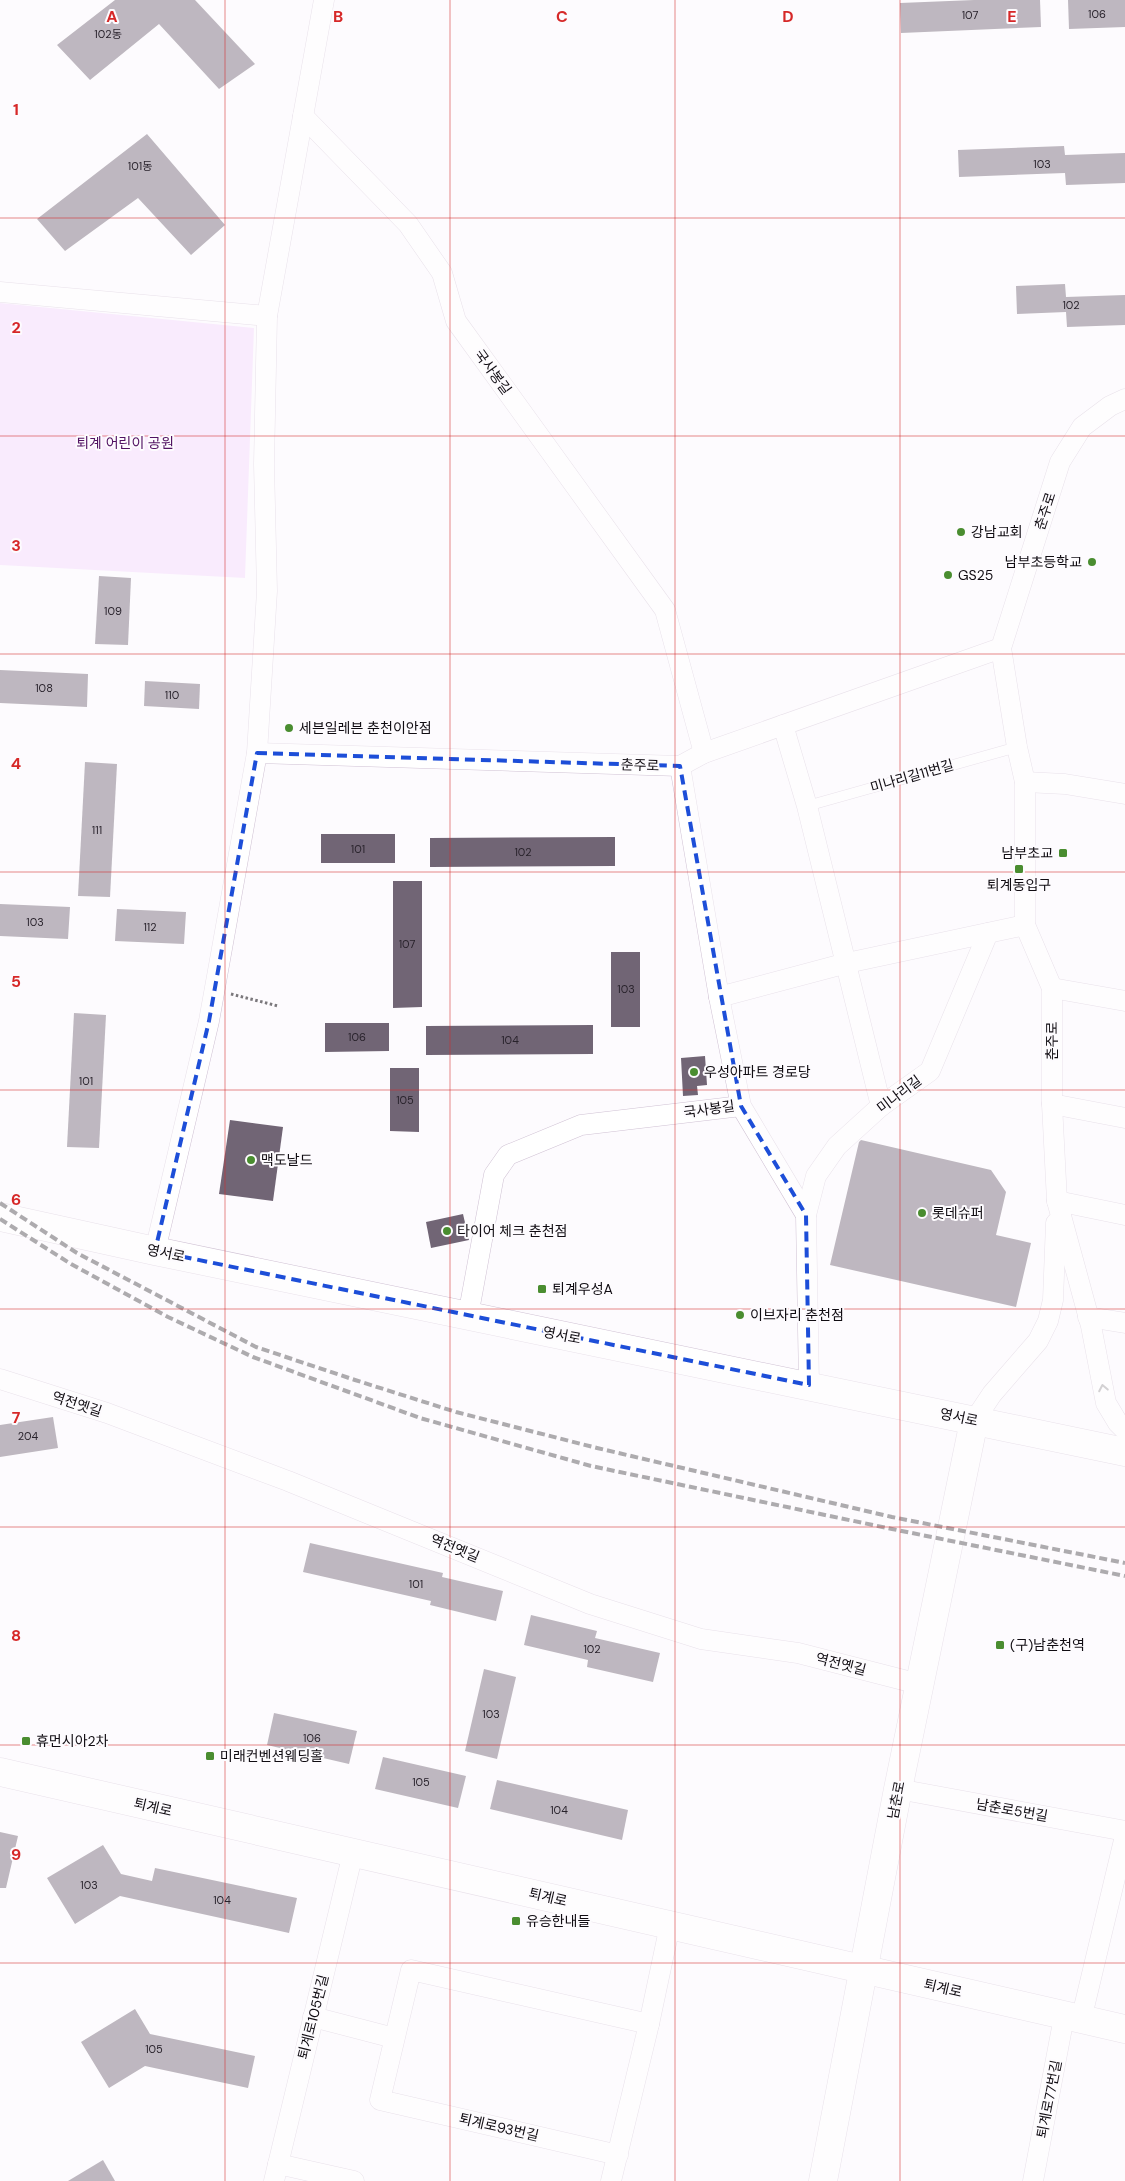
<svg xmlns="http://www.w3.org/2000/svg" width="1125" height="2181" viewBox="0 0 1125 2181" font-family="'DM Sans','Noto Sans KR',sans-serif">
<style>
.green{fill:#f4d8fd}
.building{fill:#716575}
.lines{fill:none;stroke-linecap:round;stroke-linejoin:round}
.lane-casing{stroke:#d0c2d4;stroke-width:11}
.street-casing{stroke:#d0c2d4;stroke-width:21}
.secondary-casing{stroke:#d0c2d4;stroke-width:29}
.path{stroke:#7b787c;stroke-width:3;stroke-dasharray:2.5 2.5;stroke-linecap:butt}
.lane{stroke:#fff;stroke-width:10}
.street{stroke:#fff;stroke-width:20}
.secondary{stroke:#fff;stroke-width:28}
.rail{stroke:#4d494f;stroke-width:4;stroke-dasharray:8 4;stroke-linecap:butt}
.oneway{stroke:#9f9ea0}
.marked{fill:none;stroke:#1d4ed8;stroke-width:4;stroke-dasharray:10 6;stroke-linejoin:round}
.grid{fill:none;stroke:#d62828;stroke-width:1;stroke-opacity:0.55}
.poi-dot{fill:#4a8d30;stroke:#fdfbfe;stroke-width:2}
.labels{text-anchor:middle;stroke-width:4;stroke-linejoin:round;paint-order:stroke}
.number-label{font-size:11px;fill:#28222b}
.street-label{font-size:14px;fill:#100c12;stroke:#fdfbfe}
.park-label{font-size:14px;fill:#511262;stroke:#fdfbfe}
.poi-label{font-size:14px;fill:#100c12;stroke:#fdfbfe;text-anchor:start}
.grid-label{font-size:16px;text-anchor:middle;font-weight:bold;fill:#d62828;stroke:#fdfbfe;stroke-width:4;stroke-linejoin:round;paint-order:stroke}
</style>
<rect width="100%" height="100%" fill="#fdfbfe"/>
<polygon class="green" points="0,303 254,328 245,578 0,565"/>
<g class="building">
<polygon points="115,0 195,0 255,64 219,89 159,24 90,80 57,45"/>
<polygon points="974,0 1040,0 1041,27 901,33 900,3"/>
<polygon points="1068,0 1125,0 1125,27 1069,29"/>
<polygon points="147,134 225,225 191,255 138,198 65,251 37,219"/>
<polygon points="1064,146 1065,155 1125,153 1125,183 1066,185 1065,173 959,177 958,150"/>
<polygon points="1065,284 1066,297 1125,295 1125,325 1067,327 1066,312 1017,314 1016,286"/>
<polygon points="99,576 131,578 128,645 95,644"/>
<polygon points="0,670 88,674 87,707 0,703"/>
<polygon points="145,681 200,684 199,709 144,706"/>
<polygon points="85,762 117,764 110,897 78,896"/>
<rect x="321" y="834" width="74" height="29"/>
<polygon points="615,837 615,866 430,867 430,838"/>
<polygon points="393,881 422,881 422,1007 393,1008"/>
<polygon points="0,904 70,907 68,939 0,936"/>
<polygon points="117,909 186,912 184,944 115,941"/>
<rect x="611" y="952" width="29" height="75"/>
<polygon points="74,1013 106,1015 99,1148 67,1147"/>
<polygon points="325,1023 389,1023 389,1051 325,1052"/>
<polygon points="593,1025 593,1054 426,1055 426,1026"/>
<polygon points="705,1056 707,1085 697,1086 698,1095 683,1096 681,1058"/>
<polygon points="390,1068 419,1068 419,1132 390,1131"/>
<polygon points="230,1120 283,1127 273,1201 219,1194"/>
<polygon points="861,1140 991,1170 1006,1192 996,1235 1031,1243 1016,1307 830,1265 859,1142"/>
<polygon points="463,1214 469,1240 431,1248 426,1222"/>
<polygon points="53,1417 58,1448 0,1457 0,1425"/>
<polygon points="310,1543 443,1573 442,1577 503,1591 496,1621 430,1605 431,1601 303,1572"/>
<polygon points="531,1615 597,1631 595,1638 660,1653 653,1682 587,1667 588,1660 524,1645"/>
<polygon points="484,1669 516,1677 497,1759 465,1751"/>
<polygon points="274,1713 357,1731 349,1764 267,1745"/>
<polygon points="383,1757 466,1776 458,1808 375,1789"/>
<polygon points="497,1780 628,1810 622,1840 490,1809"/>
<polygon points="0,1832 18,1836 6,1888 0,1888"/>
<polygon points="103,1845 121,1874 152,1881 155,1868 297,1898 289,1933 120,1896 75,1924 47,1878"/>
<polygon points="135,2009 150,2034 255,2056 248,2088 145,2066 109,2088 81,2042"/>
<polygon points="103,2160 115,2181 68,2181"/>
</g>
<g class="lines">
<g class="lane-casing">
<polyline id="lane" points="807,806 1017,747"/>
</g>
<g class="street-casing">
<g id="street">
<polyline points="303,116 408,224 442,273 456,321 665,610 704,753"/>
<polyline points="0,292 267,316"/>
<polyline points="1125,399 1110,406 1082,427 1060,462 1001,648 1017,747 1025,782 1025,925 1052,988 1052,1104 1057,1201 1091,1326 1106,1403 1118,1423 1125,1430"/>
<polyline points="783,725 807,806 881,1106"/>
<polyline points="257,753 680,766 704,753 1001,648"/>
<polyline points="680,766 719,997 741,1106 806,1215 809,1385"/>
<polyline points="1025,782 1065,784 1125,794"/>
<polyline points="1052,988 1125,1001"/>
<polyline points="719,997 847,963 1025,925"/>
<polyline points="1052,1104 1125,1118"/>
<polyline points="1057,1201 1125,1215"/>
<polyline points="806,1215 816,1176 837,1146 881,1106 930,1071 988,933"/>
<polyline points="155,1251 209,1021 257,753 267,591 264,464 267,316 324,0"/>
<polyline points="468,1316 494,1175 508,1155 581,1125 741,1106"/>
<polyline points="1088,1317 1125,1323"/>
<polyline points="0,1379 107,1413 288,1481 590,1604 701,1639 798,1653 919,1684"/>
<polyline points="974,1421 992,1394 1038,1341 1048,1321 1053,1300 1056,1223"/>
<polyline points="898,1789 1125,1831"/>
<polyline points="313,2017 394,2038"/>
<polyline points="1081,2020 1125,1836"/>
<polyline points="618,2155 380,2100 411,1970 649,2024"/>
<polyline points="278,2164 354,2181"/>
<polyline points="274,2181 353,1853"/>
<polyline points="611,2181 649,2024 670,1925"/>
<polyline points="1033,2181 1064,2017"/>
</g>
</g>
<g class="secondary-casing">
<g id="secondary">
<polyline points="0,1217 155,1251 1125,1452"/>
<polyline points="0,1772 1125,2029"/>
<polyline points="823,2181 898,1789 974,1421"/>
</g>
</g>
<polyline class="path" points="231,994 278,1006"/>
<use href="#lane" class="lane"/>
<use href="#street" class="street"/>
<use href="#secondary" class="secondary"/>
<g class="rail">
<polyline points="0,1203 77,1253 256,1347 355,1380 456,1412 597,1448 892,1517 1125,1563"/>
<polyline points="0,1219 71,1264 168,1317 253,1357 420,1418 591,1466 892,1529 1125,1576"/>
</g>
</g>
<defs><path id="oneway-chevron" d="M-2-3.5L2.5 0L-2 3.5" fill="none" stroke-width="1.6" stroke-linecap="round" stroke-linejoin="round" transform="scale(1.25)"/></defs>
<use class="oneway" href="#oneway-chevron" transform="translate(1103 1388) rotate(-101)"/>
<path d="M0 0H1125V2181H0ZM257,753L680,766L741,1106L806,1215L809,1385L155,1251L209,1021Z" fill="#fdfbfe" fill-opacity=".55" fill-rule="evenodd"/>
<path class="marked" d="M257,753L680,766L741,1106L806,1215L809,1385L155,1251L209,1021Z"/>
<path class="grid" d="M225,0V2181M450,0V2181M675,0V2181M900,0V2181M0,218H1125M0,436H1125M0,654H1125M0,872H1125M0,1090H1125M0,1309H1125M0,1527H1125M0,1745H1125M0,1963H1125"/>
<g class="poi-dot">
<circle cx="961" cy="532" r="5"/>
<circle cx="1092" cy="562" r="5"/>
<circle cx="948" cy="575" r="5"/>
<circle cx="289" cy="728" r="5"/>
<rect x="1058" y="848" width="10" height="10" rx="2.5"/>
<rect x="1014" y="864" width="10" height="10" rx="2.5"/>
<circle cx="694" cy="1072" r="5"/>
<circle cx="251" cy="1160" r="5"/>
<circle cx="922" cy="1213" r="5"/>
<circle cx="447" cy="1231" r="5"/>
<rect x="537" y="1284" width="10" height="10" rx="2.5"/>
<circle cx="740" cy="1315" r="5"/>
<rect x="995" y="1640" width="10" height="10" rx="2.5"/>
<rect x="21" y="1736" width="10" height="10" rx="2.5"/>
<rect x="205" y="1751" width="10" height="10" rx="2.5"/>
<rect x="511" y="1916" width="10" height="10" rx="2.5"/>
</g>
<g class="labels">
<g class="number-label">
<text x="1097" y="18">106</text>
<text x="970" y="19">107</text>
<text x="108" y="38">102동</text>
<text x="1042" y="168">103</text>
<text x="140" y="170">101동</text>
<text x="1071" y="309">102</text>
<text x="113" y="615">109</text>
<text x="44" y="692">108</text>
<text x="172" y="699">110</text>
<text x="97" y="834">111</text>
<text x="358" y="853">101</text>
<text x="523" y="856">102</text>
<text x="35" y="926">103</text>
<text x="150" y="931">112</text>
<text x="407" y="948">107</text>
<text x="626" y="993">103</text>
<text x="357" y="1041">106</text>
<text x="510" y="1044">104</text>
<text x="86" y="1085">101</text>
<text x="405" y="1104">105</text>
<text x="28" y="1440">204</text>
<text x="416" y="1588">101</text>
<text x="592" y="1653">102</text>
<text x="491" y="1718">103</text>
<text x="312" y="1742">106</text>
<text x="421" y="1786">105</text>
<text x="559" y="1814">104</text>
<text x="89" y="1889">103</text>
<text x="222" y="1904">104</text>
<text x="154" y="2053">105</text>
</g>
<g class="street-label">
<text transform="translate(493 372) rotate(54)" y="5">국사봉길</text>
<text transform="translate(1045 511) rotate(-72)" y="5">춘주로</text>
<text transform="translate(640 765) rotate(2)" y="5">춘주로</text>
<text transform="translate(912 776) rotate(-16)" y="5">미나리길11번길</text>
<text transform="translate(1052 1041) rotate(-90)" y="5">춘주로</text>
<text transform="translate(899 1094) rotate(-37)" y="5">미나리길</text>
<text transform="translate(709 1109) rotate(-8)" y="5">국사봉길</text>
<text transform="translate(166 1253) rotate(12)" y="5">영서로</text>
<text transform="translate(562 1335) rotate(11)" y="5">영서로</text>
<text transform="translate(77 1404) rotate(18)" y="5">역전옛길</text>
<text transform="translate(959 1417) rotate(12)" y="5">영서로</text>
<text transform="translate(455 1548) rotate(22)" y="5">역전옛길</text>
<text transform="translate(841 1664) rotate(14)" y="5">역전옛길</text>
<text transform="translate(896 1800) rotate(-79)" y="5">남춘로</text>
<text transform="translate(153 1807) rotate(13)" y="5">퇴계로</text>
<text transform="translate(1012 1810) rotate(10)" y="5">남춘로5번길</text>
<text transform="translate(548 1897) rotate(13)" y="5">퇴계로</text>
<text transform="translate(943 1988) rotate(13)" y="5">퇴계로</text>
<text transform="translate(313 2017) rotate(-76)" y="5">퇴계로105번길</text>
<text transform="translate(1049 2099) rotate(-79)" y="5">퇴계로77번길</text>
<text transform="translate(499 2127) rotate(13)" y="5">퇴계로93번길</text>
</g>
<g class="park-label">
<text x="125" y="448">퇴계 어린이 공원</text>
</g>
<g class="poi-label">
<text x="971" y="537">강남교회</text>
<text x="1082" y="567" text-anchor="end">남부초등학교</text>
<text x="958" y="580">GS25</text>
<text x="299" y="733">세븐일레븐 춘천이안점</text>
<text x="1053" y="858" text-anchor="end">남부초교</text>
<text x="1019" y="890" text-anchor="middle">퇴계동입구</text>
<text x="704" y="1077">우성아파트 경로당</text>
<text x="261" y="1165">맥도날드</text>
<text x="932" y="1218">롯데슈퍼</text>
<text x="457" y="1236">타이어 체크 춘천점</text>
<text x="552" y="1294">퇴계우성A</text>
<text x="750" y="1320">이브자리 춘천점</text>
<text x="1010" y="1650">(구)남춘천역</text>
<text x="36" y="1746">휴먼시아2차</text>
<text x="220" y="1761">미래컨벤션웨딩홀</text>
<text x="526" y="1926">유승한내들</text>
</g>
</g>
<g class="grid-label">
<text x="112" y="22">A</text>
<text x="338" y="22">B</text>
<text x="562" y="22">C</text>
<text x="788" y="22">D</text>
<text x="1012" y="22">E</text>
<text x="16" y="115">1</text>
<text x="16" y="333">2</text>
<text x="16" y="551">3</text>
<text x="16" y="769">4</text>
<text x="16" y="987">5</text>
<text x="16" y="1205">6</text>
<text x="16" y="1423">7</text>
<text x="16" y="1641">8</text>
<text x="16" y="1860">9</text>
</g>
</svg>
